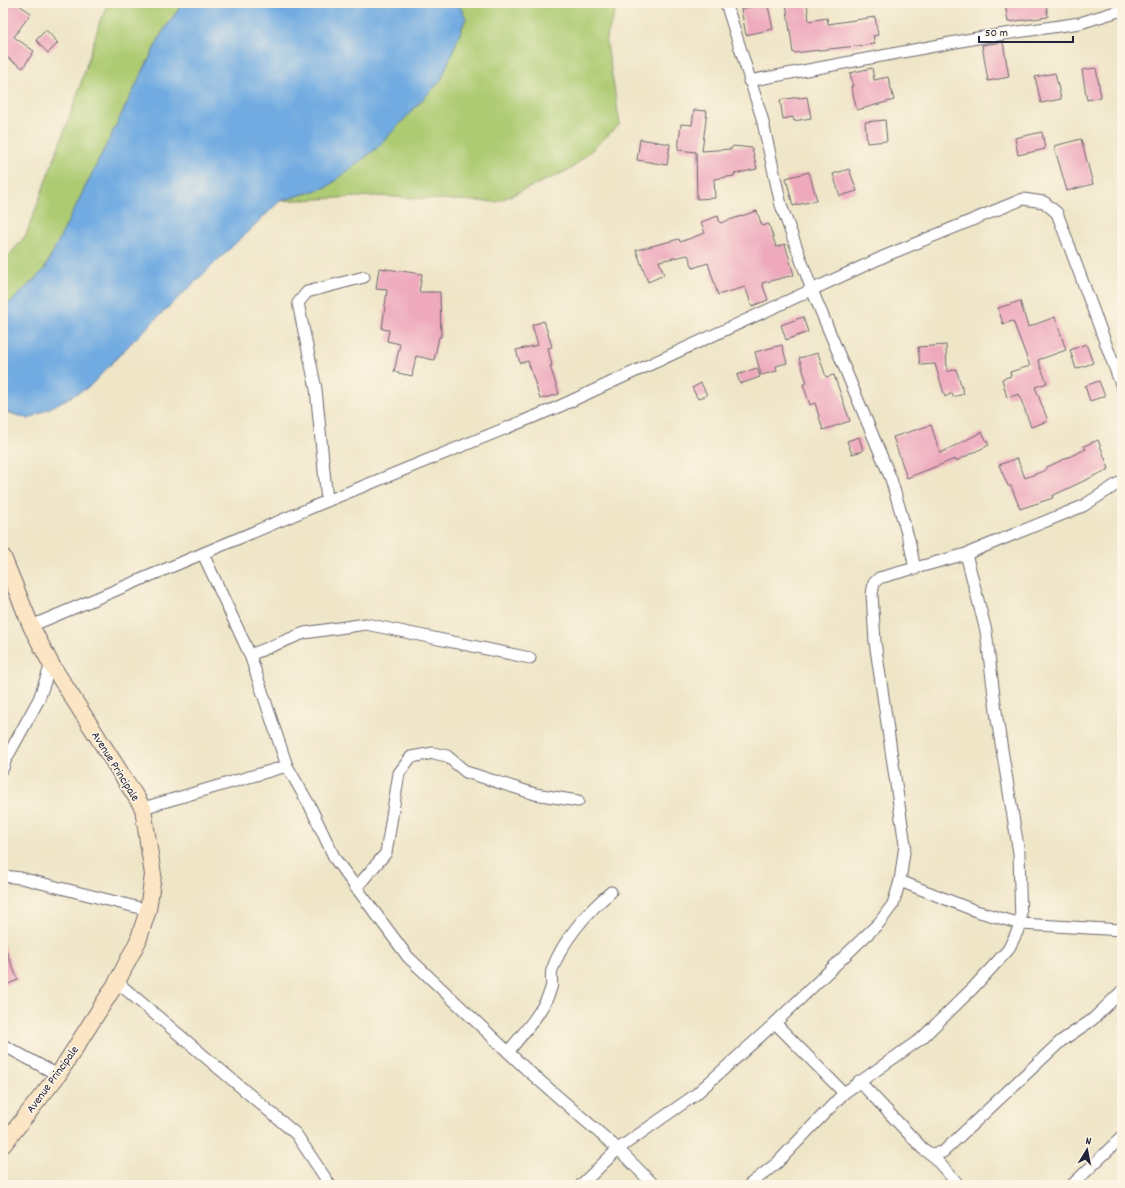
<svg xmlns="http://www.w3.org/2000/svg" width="1125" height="1188" viewBox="0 0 1125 1188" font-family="Dekko,sans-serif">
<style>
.green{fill:#adcb72;stroke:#687656}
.water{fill:#71abe1;stroke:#4a668e}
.building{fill:#eea9bd}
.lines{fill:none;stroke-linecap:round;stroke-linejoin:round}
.street-casing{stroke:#6a666c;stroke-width:13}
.secondary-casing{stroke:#6a666c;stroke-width:18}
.street{stroke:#fff;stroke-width:11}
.secondary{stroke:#fce5c4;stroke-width:16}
.labels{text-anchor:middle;stroke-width:3.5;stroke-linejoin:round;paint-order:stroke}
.street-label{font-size:12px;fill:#22223b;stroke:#fcf5e5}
</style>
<rect width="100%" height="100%" fill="#fcf5e5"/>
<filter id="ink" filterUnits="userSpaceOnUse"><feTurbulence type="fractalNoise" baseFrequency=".025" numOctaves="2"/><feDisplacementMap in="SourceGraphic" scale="8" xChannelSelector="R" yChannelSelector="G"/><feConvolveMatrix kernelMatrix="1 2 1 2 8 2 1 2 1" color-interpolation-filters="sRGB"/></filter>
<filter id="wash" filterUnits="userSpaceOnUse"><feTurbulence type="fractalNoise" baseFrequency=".012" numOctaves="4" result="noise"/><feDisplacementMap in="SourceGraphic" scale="16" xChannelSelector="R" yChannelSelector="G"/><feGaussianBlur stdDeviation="0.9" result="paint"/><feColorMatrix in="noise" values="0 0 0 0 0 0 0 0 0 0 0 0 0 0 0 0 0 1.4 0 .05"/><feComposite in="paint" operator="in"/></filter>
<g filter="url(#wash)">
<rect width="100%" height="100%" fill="#efe5c7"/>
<g class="green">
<polygon points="108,3 183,3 162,33 44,270 11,302 3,304 3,263 26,235 75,102 101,18"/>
<polygon points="458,3 618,3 606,39 620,124 571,169 496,202 375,196 280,201 327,187 377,148 441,80 466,18"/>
</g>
<polygon class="water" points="183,3 458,3 466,18 441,80 377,148 327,187 280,201 134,340 89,387 29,419 3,411 3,304 11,302 44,270 162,33"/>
<g id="blocks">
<g class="building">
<polygon points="9,3 16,3 31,13 14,37 34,51 23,68 3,55 3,15"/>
<polygon points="786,3 807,3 809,21 827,18 828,24 875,17 878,35 873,36 875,44 793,53"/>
<polygon points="1005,3 1046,3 1048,17 1008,22"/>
<polygon points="761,5 761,7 768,6 773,29 746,35 741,9"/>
<polygon points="46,30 58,43 48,53 36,40"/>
<polygon points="1003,42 1009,77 988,81 982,45"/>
<polygon points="872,68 874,80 888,77 894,100 857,110 851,86 853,86 850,73"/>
<polygon points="1096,68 1101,97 1087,100 1082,70"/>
<polygon points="1055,73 1061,99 1041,103 1035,77"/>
<polygon points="799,97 799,98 807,97 811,118 794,121 793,117 783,119 780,100"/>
<polygon points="694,110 707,111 702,151 731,149 733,146 752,148 757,169 734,174 734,176 714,179 715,198 697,199 696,152 678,150 681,124 692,125"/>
<polygon points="885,120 887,141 867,143 865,122"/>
<polygon points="1042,132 1045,149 1018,155 1015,138"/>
<polygon points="640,139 670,144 667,165 637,160"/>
<polygon points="1081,139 1093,184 1067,191 1054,146"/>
<polygon points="849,169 857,191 840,196 833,174"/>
<polygon points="809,172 817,200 793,206 786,178"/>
<polygon points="757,211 762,226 769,224 776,247 785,244 794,275 762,283 768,300 752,306 745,287 718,295 708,263 693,268 688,255 659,261 664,275 648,282 636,250 679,239 680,242 705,233 701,222 718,216 720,223"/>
<polygon points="379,268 422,274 419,292 440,292 441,337 439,337 434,360 416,356 412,376 394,372 400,344 387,341 389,330 382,329 387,290 376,289"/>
<polygon points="1020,301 1028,327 1055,317 1066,350 1038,360 1047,383 1035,387 1048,421 1031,427 1019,394 1007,398 1002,379 1011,376 1010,372 1030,366 1013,321 1003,324 998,308"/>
<polygon points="803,317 808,332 786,340 781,325"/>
<polygon points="544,321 552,347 548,348 552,366 550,366 559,394 540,399 528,361 520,363 516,350 538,345 532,325"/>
<polygon points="1086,344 1093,363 1076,369 1070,350"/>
<polygon points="782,345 787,363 776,366 777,371 761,375 755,352"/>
<polygon points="946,345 947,372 956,369 964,394 953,397 952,393 945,397 935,364 920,365 918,347"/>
<polygon points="818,353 826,377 834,375 850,421 823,430 815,403 810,405 803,384 807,383 799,358"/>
<polygon points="757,368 760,377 740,384 737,375"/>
<polygon points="1099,381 1105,396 1090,401 1085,386"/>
<polygon points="701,383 707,395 698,399 692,388"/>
<polygon points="931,425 940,453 982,432 989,445 956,461 955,459 907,478 893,437"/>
<polygon points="859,437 863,451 852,454 847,441"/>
<polygon points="1098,440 1109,469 1052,496 1053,498 1020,509 1011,486 1008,486 999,465 1017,458 1025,478 1046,470 1045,468 1086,449 1084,446"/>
<polygon points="3,944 18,980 3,986"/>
</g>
</g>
</g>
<g filter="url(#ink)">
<use href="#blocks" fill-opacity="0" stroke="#6a666c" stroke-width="1"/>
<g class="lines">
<g class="street-casing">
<g id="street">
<polyline points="726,3 762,118 781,205 812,290 891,479 909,540 915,569"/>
<polyline points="749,81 977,38 1080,23 1122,10"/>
<polyline points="327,501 316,389 298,303 307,292 364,277"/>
<polyline points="203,554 250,655 287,766"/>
<polyline points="31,626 327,501 558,407 885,256 1023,199 1044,202 1057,213 1122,387"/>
<polyline points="250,655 304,633 366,624 530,658"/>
<polyline points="3,768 5,761 39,699 51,664"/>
<polyline points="143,808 287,766 310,806 335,859 408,957 525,1068 618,1149 654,1185"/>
<polyline points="3,876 21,878 148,910"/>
<polyline points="900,881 976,911 1021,924 1122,930"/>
<polyline points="356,888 386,853 399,773 411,757 433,753 447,756 466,772 535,794 578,801"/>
<polyline points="117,982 296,1134 330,1185"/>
<polyline points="775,1023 844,1093"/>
<polyline points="3,1045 58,1075"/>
<path d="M508,1052C521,1036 546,1008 551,988C553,983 550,976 552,970C562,941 588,911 611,892"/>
<polyline points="859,1081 923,1149 931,1154 943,1152 1061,1041 1092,1020 1122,991"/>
<polyline points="931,1154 959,1185"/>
<polyline points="581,1185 618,1149 695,1095 775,1023 879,923 893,904 900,881 905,845 875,642 872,594 874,583 879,578 966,554 1083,506 1122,481"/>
<polyline points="749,1185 777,1163 844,1093 922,1038 973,988 1008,950 1021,924 1019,853 997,719 986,631 966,554"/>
<polyline points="1072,1185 1122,1137"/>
</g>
</g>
<g class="secondary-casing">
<polyline id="secondary" points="3,557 31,626 51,664 143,808 153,875 148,910 138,941 117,982 58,1075 3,1145"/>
</g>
<use href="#street" class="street"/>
<use href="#secondary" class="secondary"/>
</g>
</g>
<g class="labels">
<g class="street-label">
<text transform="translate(116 766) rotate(58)" y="4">Avenue Principale</text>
<text transform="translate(52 1079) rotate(-54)" y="4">Avenue Principale</text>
</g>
</g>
<rect width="1125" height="1188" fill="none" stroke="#fcf5e5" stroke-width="16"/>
<g transform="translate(1087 1150) rotate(10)" stroke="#fcf5e5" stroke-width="3" paint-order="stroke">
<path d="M0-3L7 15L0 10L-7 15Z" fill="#22223b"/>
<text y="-6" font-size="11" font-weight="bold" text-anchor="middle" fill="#22223b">N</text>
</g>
<path d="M979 36v6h94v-6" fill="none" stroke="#22223b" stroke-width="2"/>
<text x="985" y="36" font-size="12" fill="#22223b" stroke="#fcf5e5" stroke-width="3" paint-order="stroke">50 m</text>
</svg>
